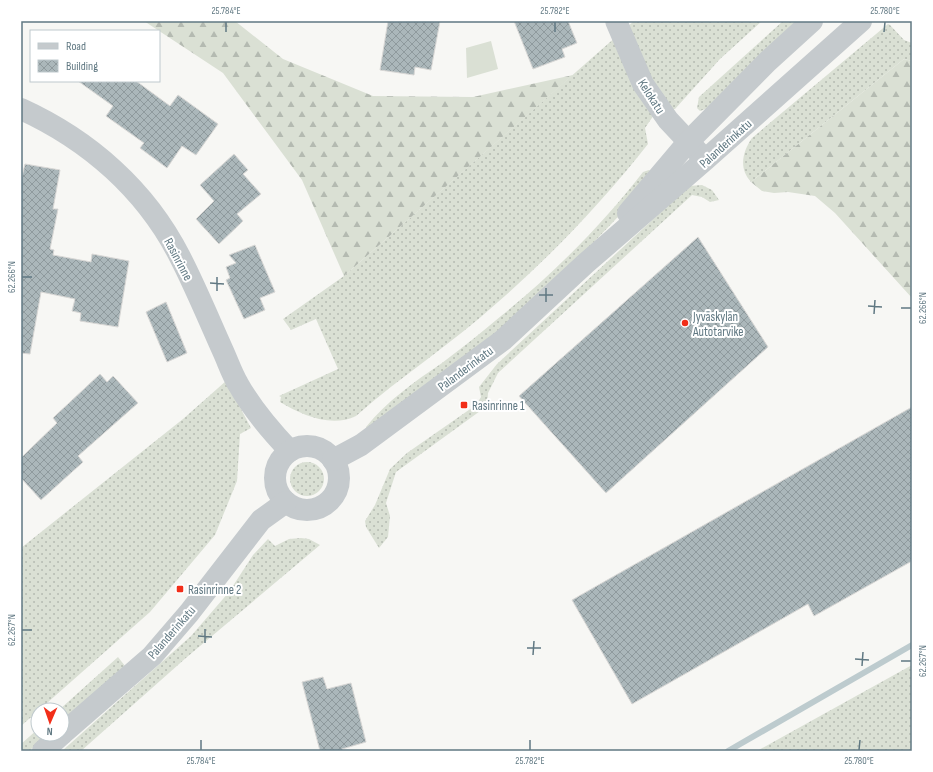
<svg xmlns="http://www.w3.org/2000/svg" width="933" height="772" viewBox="0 0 933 772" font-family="'Sofia Sans Condensed',sans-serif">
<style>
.grass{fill:url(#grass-dots)}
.forest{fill:url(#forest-firs)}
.park{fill:#dae0d4}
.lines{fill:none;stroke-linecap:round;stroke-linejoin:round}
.stream{stroke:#bdcbce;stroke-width:6}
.building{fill:url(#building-cross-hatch);stroke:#d9d8d6}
.minor{stroke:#c5cacd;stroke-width:22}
.ticks{fill:none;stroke:#607882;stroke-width:1.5}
.poi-dot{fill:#f22e19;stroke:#fff;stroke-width:1.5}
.labels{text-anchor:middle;stroke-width:4;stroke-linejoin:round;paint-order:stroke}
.street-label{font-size:13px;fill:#607882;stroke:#fff}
.poi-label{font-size:13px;fill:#607882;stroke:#fff;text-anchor:start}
.neatline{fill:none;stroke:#607882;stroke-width:1.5}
.ticks-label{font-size:10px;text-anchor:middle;fill:#607882}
</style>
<defs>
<pattern id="grass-dots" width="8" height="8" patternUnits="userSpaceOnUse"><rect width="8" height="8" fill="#dae0d4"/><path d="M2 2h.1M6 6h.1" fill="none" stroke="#b4bab1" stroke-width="1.8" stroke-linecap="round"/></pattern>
<pattern id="forest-firs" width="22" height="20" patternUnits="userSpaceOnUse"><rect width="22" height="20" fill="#dae0d4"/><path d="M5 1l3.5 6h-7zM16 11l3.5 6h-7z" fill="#b4bab1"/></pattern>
<pattern id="building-cross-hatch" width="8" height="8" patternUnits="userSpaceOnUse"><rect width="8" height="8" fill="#abb7ba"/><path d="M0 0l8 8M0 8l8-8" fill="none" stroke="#8f9a9d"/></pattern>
</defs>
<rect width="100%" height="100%" fill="#f7f7f4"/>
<g class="grass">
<path d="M634,21H762L720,59L675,109H673L665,99L645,128L648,144C603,201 553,254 498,302C453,343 401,376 356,416C331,428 302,415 280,402L281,397L279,396L338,369L316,319L291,330L283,319L344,276Z"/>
<polygon points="783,21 802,21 708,108 700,111 697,108 699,97"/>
<path d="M888,24L890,25L904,40L912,43V61L904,59L751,182C738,168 743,151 752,138Z"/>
<path d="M649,170L652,174L634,200L555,283L503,329L367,430L366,427C387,401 414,382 442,363C462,348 482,332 501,316C552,275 603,224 643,172Z"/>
<polygon points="702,185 712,190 719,200 710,202 702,197 692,195 498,373 488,393 487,406 396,472 386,503 390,516 388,537 379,548 366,527 365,521 375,505 390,469 407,453 476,405 481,397 479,387 497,364 689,186"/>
<polygon points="226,381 251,428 240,434 237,481 215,535 150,612 21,726 21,548 183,419"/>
<circle cx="307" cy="479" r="17"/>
<polygon points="301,538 309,539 320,545 187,657 81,751 62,751 191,636 229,592 253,555 268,539 275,546 289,539"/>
<polygon points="118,657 125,666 62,722 62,710 59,710"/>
<polygon points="912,665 912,751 757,751"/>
<polygon points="38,729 38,734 48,734 29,751 21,751 21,744"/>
</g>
<g class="forest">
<polygon points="144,21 235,21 283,59 373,96 473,97 573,75 344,276 302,180 223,73"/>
<polygon points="904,59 912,61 912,298 835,213 815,196 788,192 774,193 762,191 751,182"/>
</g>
<polygon class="park" points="491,41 498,69 467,78 466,48"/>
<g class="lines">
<polyline class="stream" points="728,751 912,645"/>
</g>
<g class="building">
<polygon points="388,21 440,21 431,70 415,67 414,75 380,70"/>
<polygon points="514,21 568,21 577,43 562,49 565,57 533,69"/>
<polygon points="78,81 136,81 170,106 178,95 218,124 196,155 182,146 167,168 140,148 144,143 106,116 113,106"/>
<polygon points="234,154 248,170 243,174 261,194 237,214 243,221 219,244 196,219 214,201 200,185"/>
<polygon points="25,164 60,170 53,209 58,209 50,249 54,250 53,255 91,262 92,254 129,261 118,327 80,321 81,313 72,311 75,299 41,292 30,354 21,353 21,181"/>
<polygon points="698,237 768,347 606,493 519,396"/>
<polygon points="255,245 275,292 260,298 265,310 244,319 226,280 230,278 226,267 236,263 229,255"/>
<polygon points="166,302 187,353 167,362 146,312"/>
<polygon points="100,374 107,382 113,376 138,403 78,456 83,462 41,500 21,478 21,458 57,423 53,418"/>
<polygon points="912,407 912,561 814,616 808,604 632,704 572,600"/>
<polygon points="323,677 327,689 351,683 366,742 342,749 343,751 320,751 302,682"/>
</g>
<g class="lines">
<g class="minor">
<polyline points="616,21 643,84 668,120 698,152"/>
<path d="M21,109C89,140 146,190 180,257C196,288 209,320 223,351C228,362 232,374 238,384C252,409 270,430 290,451"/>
<polyline points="628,213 688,142 768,61 812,21"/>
<circle cx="307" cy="478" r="32"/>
<polyline points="333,460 361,445 503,340 586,263 705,160 861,21"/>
<polyline points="62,734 152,656 189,613 261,520 286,502"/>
<polyline points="43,751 62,734"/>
</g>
</g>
<path class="ticks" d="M226,32V22M555,32V22M884,32L885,22M22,277H32M210,283L224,284M217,291V277M539,295H553M546,302V288M868,306L882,307M901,308H911M874,314L875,300M22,630H32M198,636L212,637M205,643V629M527,648H541M533,655L534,641M855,659L869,660M901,661H911M862,666L863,652M201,750V740M530,750V740M859,750L860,740"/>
<g class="poi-dot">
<circle cx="685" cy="323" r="4"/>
<rect x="460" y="401" width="8" height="8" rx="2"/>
<rect x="176" y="585" width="8" height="8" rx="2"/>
</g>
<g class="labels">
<g class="street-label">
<text transform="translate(652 96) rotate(57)" y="5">Kelokatu</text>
<text transform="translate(725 143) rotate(-42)" y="5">Palanderinkatu</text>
<text transform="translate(179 259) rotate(62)" y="5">Rasinrinne</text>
<text transform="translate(465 368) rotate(-37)" y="5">Palanderinkatu</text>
<text transform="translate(171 632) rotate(-49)" y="5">Palanderinkatu</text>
</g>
<g class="poi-label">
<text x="693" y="321">Jyväskylän<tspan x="693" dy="15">Autotarvike</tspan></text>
<text x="472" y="410">Rasinrinne 1</text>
<text x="188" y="594">Rasinrinne 2</text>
</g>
</g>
<rect width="933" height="772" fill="none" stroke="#ffffff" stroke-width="44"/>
<rect x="30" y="30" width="130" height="52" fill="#ffffff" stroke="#bfc9cd"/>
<rect x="38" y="43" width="20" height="6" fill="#c5cacd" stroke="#bfc9cd"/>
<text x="66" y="50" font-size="12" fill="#607882">Road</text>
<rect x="38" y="60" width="20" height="12" fill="url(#building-cross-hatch)" stroke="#bfc9cd"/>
<text x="66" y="70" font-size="12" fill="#607882">Building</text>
<g transform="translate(50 722) rotate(182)"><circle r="19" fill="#ffffff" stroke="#bfc9cd"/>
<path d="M0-3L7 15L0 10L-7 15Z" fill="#f22e19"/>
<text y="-6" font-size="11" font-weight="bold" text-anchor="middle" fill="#607882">N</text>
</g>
<rect x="22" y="22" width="889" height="728" class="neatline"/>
<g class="ticks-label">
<text x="226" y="14">25.784°E</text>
<text x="555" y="14">25.782°E</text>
<text x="885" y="14">25.780°E</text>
<text transform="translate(11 277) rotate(-90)" y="4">62.266°N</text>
<text transform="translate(922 308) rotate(-90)" y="4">62.266°N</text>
<text transform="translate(11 630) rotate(-90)" y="4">62.267°N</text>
<text transform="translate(922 661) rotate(-90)" y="4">62.267°N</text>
<text x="201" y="764">25.784°E</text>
<text x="530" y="764">25.782°E</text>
<text x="859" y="764">25.780°E</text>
</g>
</svg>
